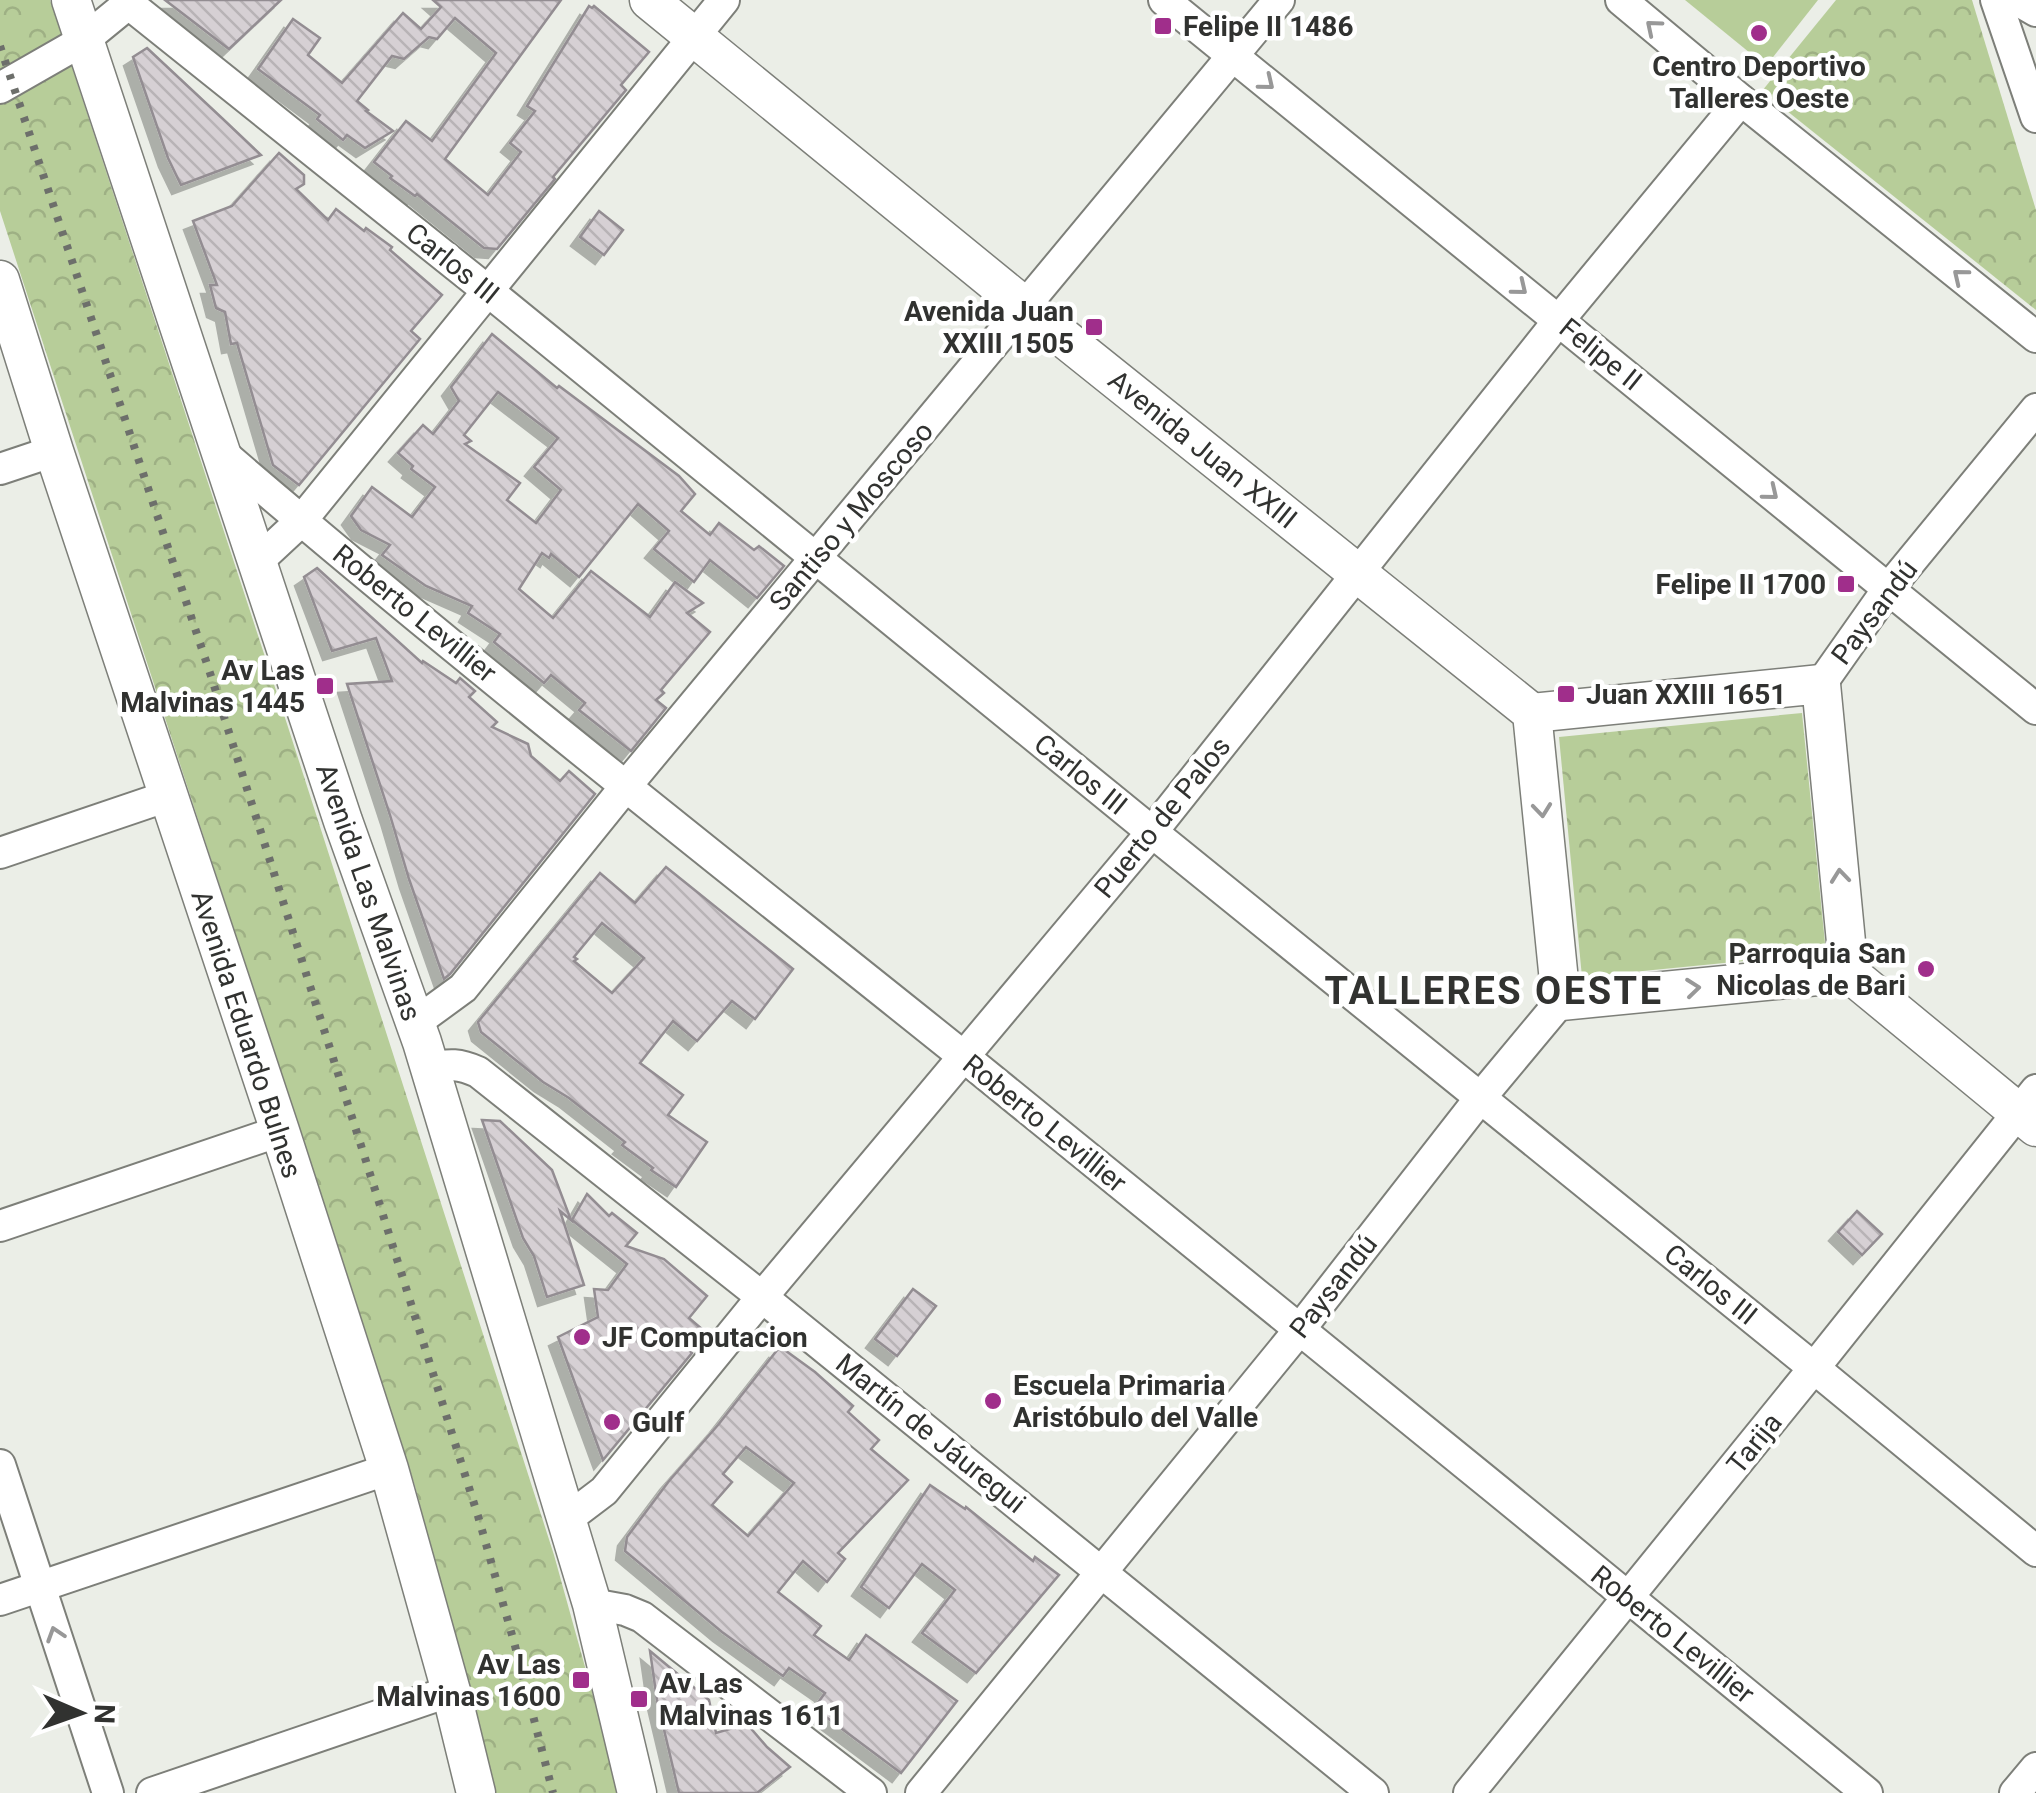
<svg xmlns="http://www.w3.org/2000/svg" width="2036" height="1793" viewBox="0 0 2036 1793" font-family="Roboto,sans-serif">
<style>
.park{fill:url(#park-crowns)}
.pitch{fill:#b7cd99}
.building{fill:url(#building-back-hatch);stroke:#938d92;stroke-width:2.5;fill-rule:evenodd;filter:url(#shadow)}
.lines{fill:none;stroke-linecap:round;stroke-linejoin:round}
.minor-casing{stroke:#7d7f79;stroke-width:34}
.major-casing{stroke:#7d7f79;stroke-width:41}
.minor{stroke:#fff;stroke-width:30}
.major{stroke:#fff;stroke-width:38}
.rail{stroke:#6d6f6b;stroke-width:8;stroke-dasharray:5 10;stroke-linecap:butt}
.oneway{stroke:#989898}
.poi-dot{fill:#a02e8b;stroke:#fff;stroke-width:4}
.labels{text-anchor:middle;stroke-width:9;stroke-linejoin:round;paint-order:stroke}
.poi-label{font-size:28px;font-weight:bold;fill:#313230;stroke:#fff;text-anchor:start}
.street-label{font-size:28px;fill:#313230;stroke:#fff}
.district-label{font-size:38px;font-weight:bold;letter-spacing:2.5px;fill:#313230;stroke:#fff}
</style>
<defs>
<pattern id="park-crowns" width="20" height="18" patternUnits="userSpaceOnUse" patternTransform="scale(2.5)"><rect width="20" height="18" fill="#b7cd99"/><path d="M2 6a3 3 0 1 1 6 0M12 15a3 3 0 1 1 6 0" fill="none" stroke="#9eb084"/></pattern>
<pattern id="building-back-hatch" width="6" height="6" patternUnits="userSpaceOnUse" patternTransform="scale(2.5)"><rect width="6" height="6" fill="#d6d0d4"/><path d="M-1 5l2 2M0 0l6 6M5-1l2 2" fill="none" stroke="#b8b3b6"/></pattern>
<filter id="shadow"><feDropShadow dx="-9" dy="9" stdDeviation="0" flood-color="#0004"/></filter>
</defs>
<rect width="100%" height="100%" fill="#ebeee7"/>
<g class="park">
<polygon points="0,0 50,0 288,727 554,1555 620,1793 493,1793 415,1486 0,211"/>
<polygon points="1836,0 1972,0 2036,210 2036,310 1762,91"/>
<polygon points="1802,713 1826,953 1582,977 1559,737"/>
</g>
<polygon class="pitch" points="1685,0 1818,0 1766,66"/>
<g class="building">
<polygon points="165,0 281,0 229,49"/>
<polygon points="433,0 561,0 445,159 488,195 521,152 510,143 535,111 527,106 589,6 592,8 594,6 649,52 621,85 626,90 553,177 555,179 497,249 484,248 417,194 415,196 390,178 392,176 374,162 406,121 432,141 496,53 455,18 437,39 429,37 404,59 392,56 357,101 368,110 366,111 393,131 365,148 347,135 343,140 317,119 320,115 258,69 293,19 320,38 308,55 342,83 403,13 421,29 441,7"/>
<polygon points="147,48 224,120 261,155 181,185 168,158 133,57"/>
<polygon points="279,153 304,175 304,184 296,189 328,220 336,209 364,231 366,228 392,247 390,250 442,295 411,331 420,339 299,485 273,465 237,343 231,344 225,312 216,308 210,285 217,285 193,221 232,206"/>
<polygon points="599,211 623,230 604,255 580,237"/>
<path d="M492,334L557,388L559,386L679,476L695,494L681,511L710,535L719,523L754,550L759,546L784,566L757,598L710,560L694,582L654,549L669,531L638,504L579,577L551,554L549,558L542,553L519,589L553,618L591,571L650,617L675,582L703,603L687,613L710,632L661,690L664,693L656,700L666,708L631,751L579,710L585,703L551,675L544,683L494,642L500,634L468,613L472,606L426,586L382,555L390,545L361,530L351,516L372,487L412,517L435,487L411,469L413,466L398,453L423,425L433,434L459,401L451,387ZM498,392L558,438L534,467L561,490L536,523L507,500L520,483L465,444L471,441L464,435Z"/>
<polygon points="317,568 422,663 423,661 456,683 460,678 475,691 469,697 497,722 492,727 528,744 531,756 560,781 569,771 595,794 450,974 444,979 409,879 390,815 347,684 392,681 376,638 332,651 304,577"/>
<path d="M666,867L793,969L755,1019L732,1001L697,1041L673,1021L640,1063L683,1095L668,1115L707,1142L676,1187L651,1170L653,1168L622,1145L625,1142L569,1098L543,1082L481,1032L478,1022L600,873L635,903ZM602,923L644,958L612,993L574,961L577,959L574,957Z"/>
<polygon points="482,1120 500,1121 552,1170 571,1220 560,1211 584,1285 547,1297 534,1256 523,1238"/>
<polygon points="587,1194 609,1216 612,1213 637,1233 626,1246 664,1259 707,1296 689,1318 703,1330 688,1349 692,1353 603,1460 558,1337 598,1317 594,1289 608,1290 627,1264 572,1220"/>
<polygon points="1857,1211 1882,1234 1862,1255 1838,1232"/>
<polygon points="913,1289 936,1306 897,1356 875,1339"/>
<path d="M778,1349L786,1351L815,1372L853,1406L848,1412L879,1440L871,1449L908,1480L838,1553L845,1559L827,1582L803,1561L778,1592L821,1626L814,1635L849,1660L866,1635L957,1701L901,1773L814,1708L825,1693L789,1668L783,1676L722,1632L625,1551L627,1537L669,1481L718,1425ZM746,1447L794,1483L748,1536L712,1505L732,1482L723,1474Z"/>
<polygon points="930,1485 965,1509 966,1507 1033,1561 1035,1557 1059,1575 976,1673 922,1633 955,1590 922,1564 889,1608 861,1587"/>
<polygon points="650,1651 709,1700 716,1733 747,1724 767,1747 790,1767 757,1793 679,1793 657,1700"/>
</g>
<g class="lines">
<g class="minor-casing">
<g id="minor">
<polyline points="124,0 488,291 1152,832 1814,1368 2036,1551"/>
<polyline points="1164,0 2036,709"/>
<polyline points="1621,0 1741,100 2036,337"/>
<polyline points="1996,0 2036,117"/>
<polyline points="2017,0 2036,11"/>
<polyline points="0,88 84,40 133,0"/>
<path d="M222,453C462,659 711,854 958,1052C1262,1297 1565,1545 1867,1793"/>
<polyline points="0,469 54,451"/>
<polyline points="258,561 301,521 724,0"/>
<polyline points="1821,684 1888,589 2036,409"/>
<polyline points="0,853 168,796"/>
<polyline points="415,1023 463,988 626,786 1279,0"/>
<path d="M430,1069C449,1063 460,1064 478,1072L762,1297L1373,1793"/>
<polyline points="0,1226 280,1131"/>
<polyline points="0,1465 108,1793"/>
<polyline points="567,1519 604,1491 762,1297 1152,832 1559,320 1741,100"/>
<polyline points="0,1600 389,1469"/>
<polyline points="592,1604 625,1610 642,1617 871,1793"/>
<polyline points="152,1793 451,1691"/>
<polyline points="921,1793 1300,1329 1481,1097 1561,1001"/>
<polyline points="1469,1793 1814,1368 2036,1090"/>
<polyline points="2015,1793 2036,1768"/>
</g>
</g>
<g class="major-casing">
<g id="major">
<polyline points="71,0 343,821 422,1042 592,1604 637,1793"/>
<polyline points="649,0 1025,307 1532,713 1561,1001 1849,973"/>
<polyline points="0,280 54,451 280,1131 389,1469 451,1691 476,1793"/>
<polyline points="1532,713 1821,684 1849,973 2036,1127"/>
</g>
</g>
<use href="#minor" class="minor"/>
<use href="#major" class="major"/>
<polyline class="rail" points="0,46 210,673 365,1158 478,1516 514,1642 553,1793"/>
</g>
<defs><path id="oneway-chevron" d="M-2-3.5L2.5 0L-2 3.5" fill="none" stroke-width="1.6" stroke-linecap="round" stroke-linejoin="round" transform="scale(2.5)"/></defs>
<g class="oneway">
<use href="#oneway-chevron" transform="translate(1653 27) rotate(-140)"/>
<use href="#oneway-chevron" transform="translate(1267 83) rotate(39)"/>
<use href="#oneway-chevron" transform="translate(1960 276) rotate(-141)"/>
<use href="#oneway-chevron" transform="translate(1520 288) rotate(39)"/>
<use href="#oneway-chevron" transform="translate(1771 493) rotate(39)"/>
<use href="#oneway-chevron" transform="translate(1542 810) rotate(84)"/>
<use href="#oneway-chevron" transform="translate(1840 876) rotate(-96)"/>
<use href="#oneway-chevron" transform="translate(1693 988) rotate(-6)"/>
<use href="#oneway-chevron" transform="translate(55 1634) rotate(-108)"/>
</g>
<g class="poi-dot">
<rect x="1153" y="16" width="20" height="20" rx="5"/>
<circle cx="1759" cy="33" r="10"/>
<rect x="1084" y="317" width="20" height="20" rx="5"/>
<rect x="1836" y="574" width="20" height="20" rx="5"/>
<rect x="315" y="676" width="20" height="20" rx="5"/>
<rect x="1556" y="684" width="20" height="20" rx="5"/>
<circle cx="1926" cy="969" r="10"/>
<circle cx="582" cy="1337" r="10"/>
<circle cx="993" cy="1401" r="10"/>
<circle cx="612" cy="1422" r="10"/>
<rect x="571" y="1670" width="20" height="20" rx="5"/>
<rect x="629" y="1689" width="20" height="20" rx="5"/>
</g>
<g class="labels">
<g class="poi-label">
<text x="1183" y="36">Felipe II 1486</text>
<text x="1759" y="76" text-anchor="middle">Centro Deportivo<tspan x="1759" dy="32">Talleres Oeste</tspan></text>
<text x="1074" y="321" text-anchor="end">Avenida Juan<tspan x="1074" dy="32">XXIII 1505</tspan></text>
<text x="1826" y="594" text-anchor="end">Felipe II 1700</text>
<text x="305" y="680" text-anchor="end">Av Las<tspan x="305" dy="32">Malvinas 1445</tspan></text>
<text x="1586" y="704">Juan XXIII 1651</text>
<text x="1906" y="963" text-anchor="end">Parroquia San<tspan x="1906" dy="32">Nicolas de Bari</tspan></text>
<text x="602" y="1347">JF Computacion</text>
<text x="1013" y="1395">Escuela Primaria<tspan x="1013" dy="32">Aristóbulo del Valle</tspan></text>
<text x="632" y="1432">Gulf</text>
<text x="561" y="1674" text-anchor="end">Av Las<tspan x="561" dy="32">Malvinas 1600</tspan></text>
<text x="659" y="1693">Av Las<tspan x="659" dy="32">Malvinas 1611</tspan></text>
</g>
<g class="street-label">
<text transform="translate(453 263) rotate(39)" y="10">Carlos III</text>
<text transform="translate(1601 354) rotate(39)" y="10">Felipe II</text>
<text transform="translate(1203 449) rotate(39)" y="10">Avenida Juan XXIII</text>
<text transform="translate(851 516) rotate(-50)" y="10">Santiso y Moscoso</text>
<text transform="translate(1874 612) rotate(-53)" y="10">Paysandú</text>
<text transform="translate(415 613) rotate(39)" y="10">Roberto Levillier</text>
<text transform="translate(1081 774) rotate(39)" y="10">Carlos III</text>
<text transform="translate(1162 817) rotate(-51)" y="10">Puerto de Palos</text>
<text transform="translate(369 892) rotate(71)" y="10">Avenida Las Malvinas</text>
<text transform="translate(247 1034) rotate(72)" y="10">Avenida Eduardo Bulnes</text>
<text transform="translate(1045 1123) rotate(39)" y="10">Roberto Levillier</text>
<text transform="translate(1711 1284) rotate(39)" y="10">Carlos III</text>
<text transform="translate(1333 1286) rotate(-52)" y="10">Paysandú</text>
<text transform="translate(931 1433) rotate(39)" y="10">Martín de Jáuregui</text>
<text transform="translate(1754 1443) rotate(-51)" y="10">Tarija</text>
<text transform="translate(1673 1634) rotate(39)" y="10">Roberto Levillier</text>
</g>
<g class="district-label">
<text x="1494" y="1004">TALLERES OESTE</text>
</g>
</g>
<g transform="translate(80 1713) rotate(92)" stroke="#ffffff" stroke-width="8" paint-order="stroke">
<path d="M0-8L18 38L0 25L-18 38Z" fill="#313230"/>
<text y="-15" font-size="28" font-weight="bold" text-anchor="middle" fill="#313230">N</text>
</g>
</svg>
